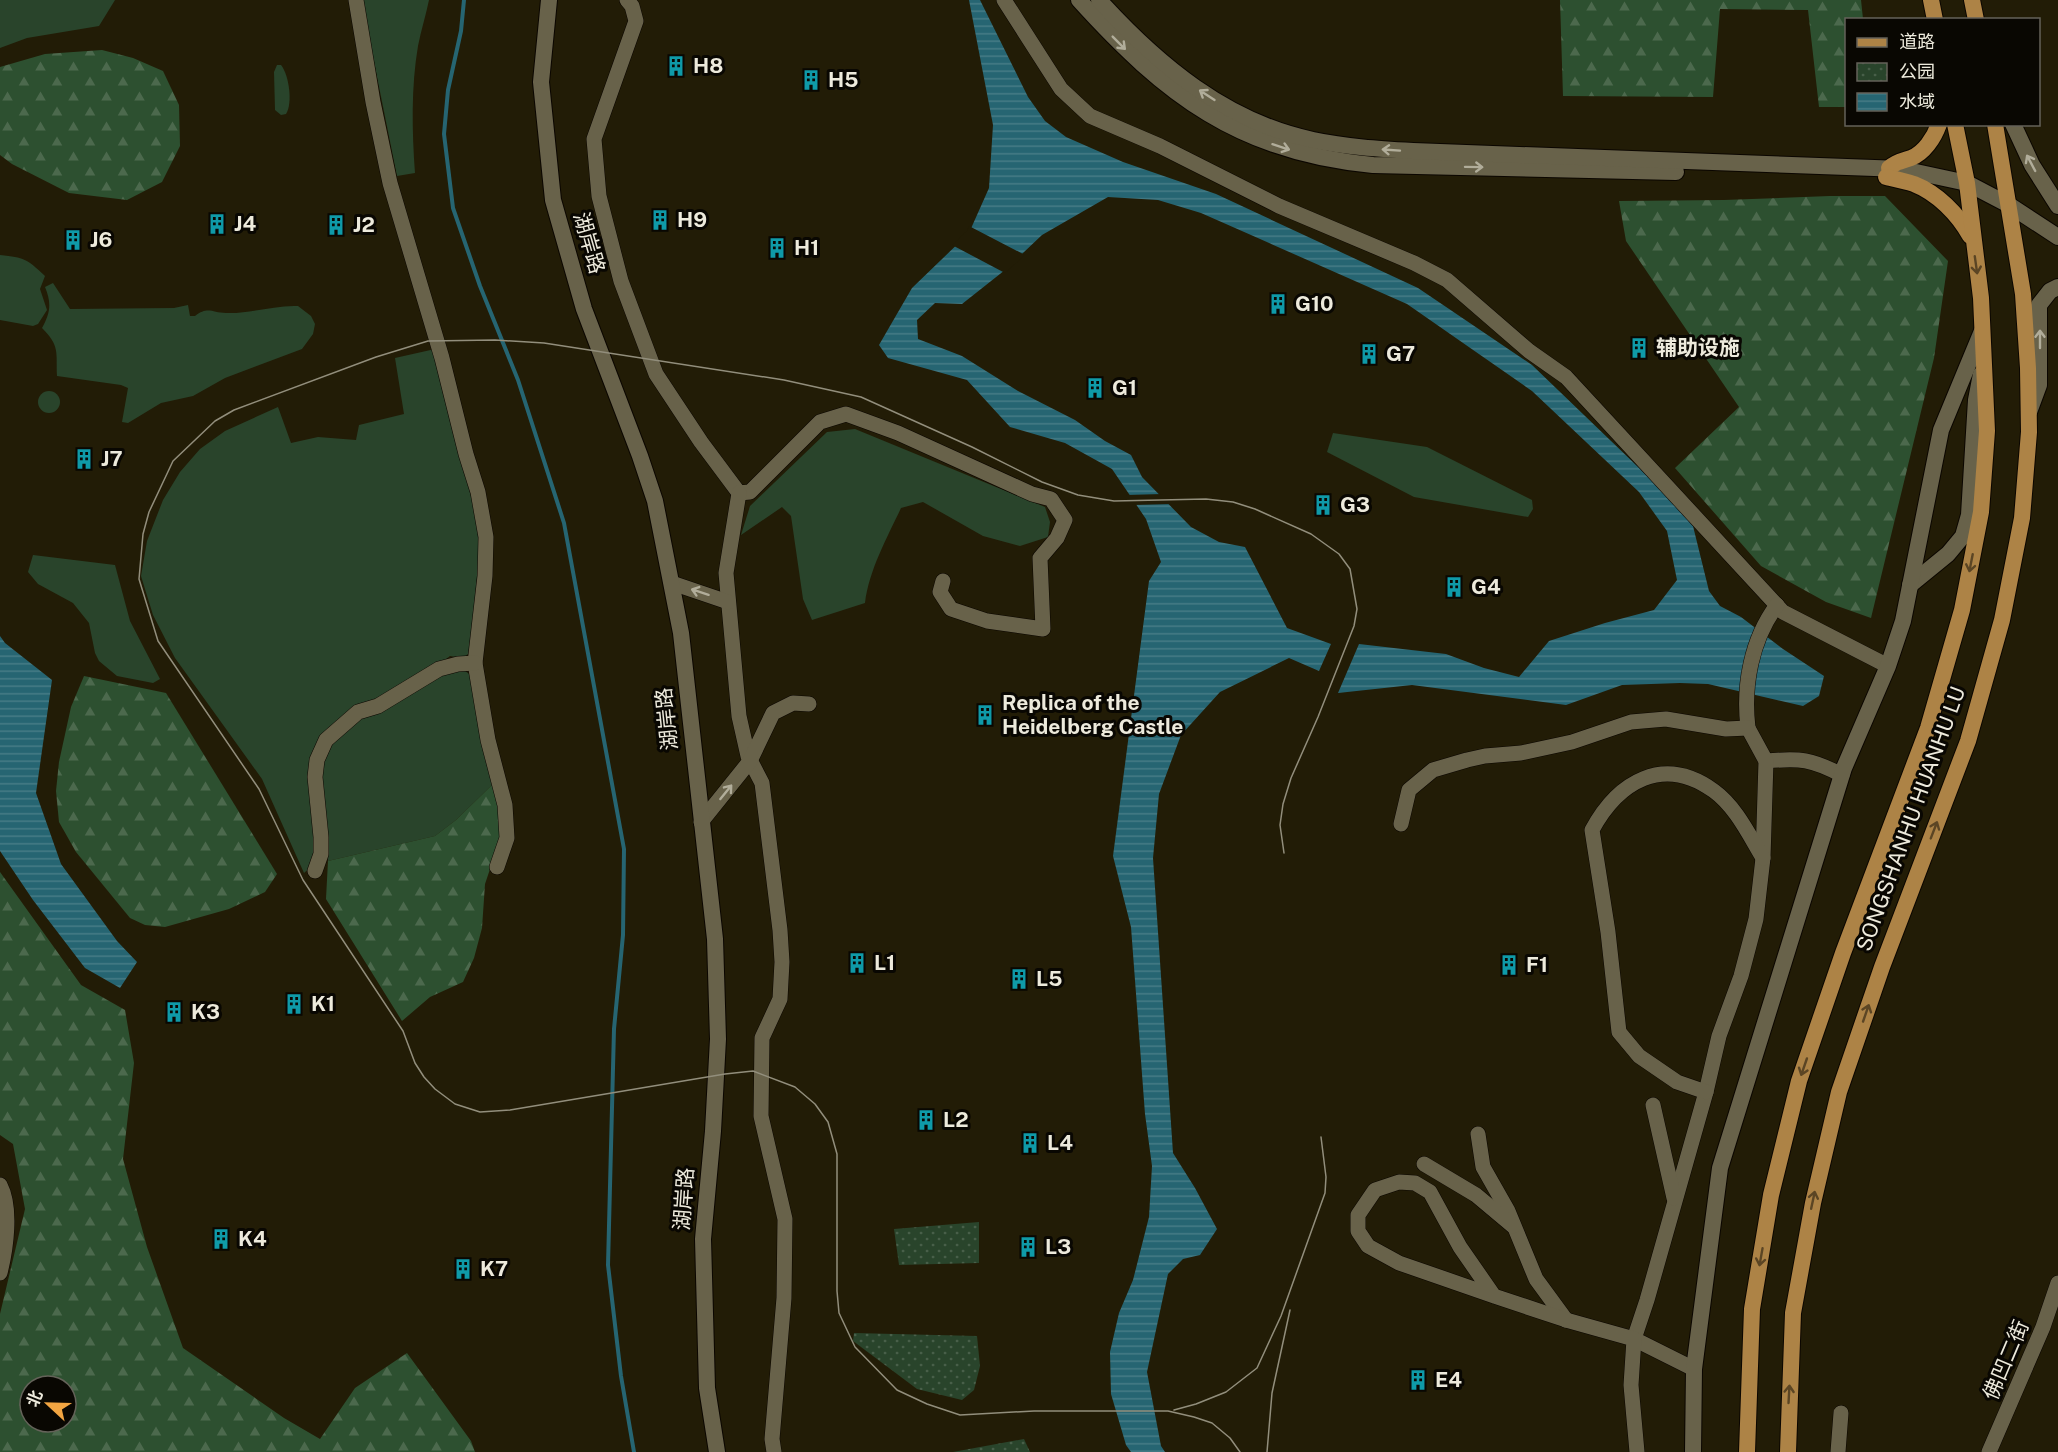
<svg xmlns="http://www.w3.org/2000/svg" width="2058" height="1452" viewBox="0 0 2058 1452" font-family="'Public Sans','Noto Sans SC',sans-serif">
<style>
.grass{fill:#29442b}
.forest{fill:url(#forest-firs);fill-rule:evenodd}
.park{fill:url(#park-dots)}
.water{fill:url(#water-rules)}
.pier{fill:#221c06}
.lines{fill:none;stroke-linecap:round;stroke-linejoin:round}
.stream{stroke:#266572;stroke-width:4}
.minor-casing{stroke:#0b0600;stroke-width:16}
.tertiary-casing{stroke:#0b0600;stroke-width:18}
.primary-casing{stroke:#0b0600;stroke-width:18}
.minor{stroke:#68624a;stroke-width:15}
.tertiary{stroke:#68624a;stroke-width:16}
.primary{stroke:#ad8346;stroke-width:16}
.tram{stroke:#928e7c;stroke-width:1.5}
.oneway{stroke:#b1ad9a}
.oneway2{stroke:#5b4524}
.labels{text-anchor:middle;stroke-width:6;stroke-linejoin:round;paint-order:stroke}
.poi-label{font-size:21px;font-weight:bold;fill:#edeadc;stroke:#090702;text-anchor:start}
.street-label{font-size:21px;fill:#edeadc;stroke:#090702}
</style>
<defs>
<pattern id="forest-firs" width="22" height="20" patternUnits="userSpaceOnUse" patternTransform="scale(1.5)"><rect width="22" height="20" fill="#2d5030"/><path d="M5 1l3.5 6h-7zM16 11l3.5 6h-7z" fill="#4c694d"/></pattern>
<pattern id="park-dots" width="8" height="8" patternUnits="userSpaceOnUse" patternTransform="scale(1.5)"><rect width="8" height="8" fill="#29442b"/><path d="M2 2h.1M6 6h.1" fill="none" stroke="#485f49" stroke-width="1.8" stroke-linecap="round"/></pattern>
<pattern id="water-rules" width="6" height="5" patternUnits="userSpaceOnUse" patternTransform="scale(1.5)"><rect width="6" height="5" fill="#266572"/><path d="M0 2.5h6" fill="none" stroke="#467b86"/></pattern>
</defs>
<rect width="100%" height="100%" fill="#221c06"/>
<g class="grass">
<polygon points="0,0 115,0 99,26 27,38 0,48"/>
<path d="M363,0H429C426,15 421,30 418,46C411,87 412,131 415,173L397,176L369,37Z"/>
<path d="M277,65H281C289,75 293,103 286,114L281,115L275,110L274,72Z"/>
<path d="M0,255C25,258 26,258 45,276L40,289L47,310L38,324L33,326L0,320Z"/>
<path d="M53,283L70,309L174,308L188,305L190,316H195C208,306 212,313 226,313C250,314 274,305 298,306L311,316L315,324L313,334L302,349L225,378L193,396L161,403L128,423L122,422L128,388L121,385L57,376C56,352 60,346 42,328C50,313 52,304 45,287Z"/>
<polygon points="435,349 476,516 480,545 471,640 468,654 463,658 450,656 424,676 321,740 313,865 304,873 262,779 175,658 153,615 141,576 147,541 163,500 180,472 200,449 225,431 278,407 291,443 318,437 356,440 359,425 404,414 395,358"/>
<circle cx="49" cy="402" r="11"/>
<path d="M855,429L1045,507L1050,522L1048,537L1020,546L983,536L923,502L901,508C887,538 869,570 865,603L812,620L803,599L791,516L782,507L741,535L750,506L827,432Z"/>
<polygon points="1333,433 1427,447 1532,500 1533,509 1528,517 1414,497 1327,452"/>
<polygon points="33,555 115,565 130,621 160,679 153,683 117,676 99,661 95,653 89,623 73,603 38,584 28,572"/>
<polygon points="461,668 472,676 493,784 456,820 435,836 328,861 321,759 332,739 356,717 439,676"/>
</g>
<g class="forest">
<polygon points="1560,0 1861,0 1863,19 1846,20 1846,107 1819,107 1808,10 1720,9 1713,97 1563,96"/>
<polygon points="102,50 133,58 163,71 179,105 180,146 162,182 127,200 69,193 12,164 0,155 0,67 45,54"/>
<polygon points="1830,196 1885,196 1948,261 1934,358 1871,618 1826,602 1761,566 1675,468 1739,407 1626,241 1619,201 1724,200"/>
<polygon points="84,676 166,693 277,874 265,892 229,909 165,927 145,925 130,918 76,852 59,822 56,791 59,762 71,707"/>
<polygon points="493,784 500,817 500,839 485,884 482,928 474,958 463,982 430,997 402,1021 326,899 328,861 435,836 456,820"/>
<path d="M0,872L81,985L125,1010L134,1063L123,1159L147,1247L183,1348L284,1418L320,1439L355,1388L407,1353L471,1441L475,1452H0V1314L25,1209L13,1144L0,1135ZM30,1386H66V1422H30Z"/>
</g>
<g class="park">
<polygon points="979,1222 979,1263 899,1265 894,1229"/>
<polygon points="854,1333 977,1336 980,1366 974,1390 962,1400 917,1389 853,1341"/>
<polygon points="1024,1439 1030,1452 953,1452"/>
</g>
<g class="water">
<polygon points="969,0 980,0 1028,97 1045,121 1066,137 1123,162 1216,194 1418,288 1532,365 1663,491 1693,526 1709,591 1720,606 1741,617 1783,649 1824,676 1819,696 1803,706 1708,684 1680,683 1622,685 1566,705 1412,685 1338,693 1359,644 1446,654 1484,668 1519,677 1549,641 1605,623 1654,610 1677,580 1667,531 1639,492 1532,391 1407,304 1201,213 1158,200 1108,197 1042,235 1005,270 962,304 935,303 917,320 918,339 962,356 1018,391 1075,420 1105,441 1131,455 1142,477 1191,527 1219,542 1245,547 1287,628 1331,644 1319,671 1289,658 1220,692 1181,735 1159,794 1153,858 1173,1153 1195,1188 1217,1229 1200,1255 1183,1259 1168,1274 1147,1372 1161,1446 1165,1452 1131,1452 1126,1445 1111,1394 1110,1352 1119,1313 1133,1280 1149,1217 1152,1166 1145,1114 1131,927 1113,856 1149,581 1161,562 1146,519 1112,469 1065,443 1010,427 967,380 888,358 879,345 912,288 969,233 989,188 993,125"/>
<polygon points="0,636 5,643 52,680 36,793 61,864 117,941 137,962 120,988 85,968 33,900 0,851"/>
</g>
<g class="pier">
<polygon points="969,226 1025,255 1005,273 952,245 967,231"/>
<polygon points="1163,494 1173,504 1133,505 1126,495"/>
</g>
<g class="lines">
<polyline class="stream" points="464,0 461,31 448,90 444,134 453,208 480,286 518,380 564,523 624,849 623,935 614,1029 608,1265 621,1376 634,1452"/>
<g class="minor-casing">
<g id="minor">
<polyline points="356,0 373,102 390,183 442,358 466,454 478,492 486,537 485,576 475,663 488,740 505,805 507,838 497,867"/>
<polyline points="627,0 632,6 636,21 594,139 599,196 621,281 656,374 701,442 739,493 750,492 820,422 846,414 898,433 1032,494 1051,499 1065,520 1057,538 1040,558 1043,629 987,621 951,609 940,592 943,581"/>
<polyline points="1004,0 1061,89 1090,116 1160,146 1279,206 1414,263 1447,280 1529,351 1566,377 1783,612 1888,666"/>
<polyline points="739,493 726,573 739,716 748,756 762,783 780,930 782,962 780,999 762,1038 761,1116 785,1219 784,1298 772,1439 774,1452"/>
<polyline points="672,583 728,602"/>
<path d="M1748,728C1743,686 1751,640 1777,605"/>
<path d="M1766,761C1801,758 1811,759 1842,775"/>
<polyline points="701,822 750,761 773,713 793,703 809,704"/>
<polyline points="1401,824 1409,790 1433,770 1467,760 1485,756 1521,753 1572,742 1631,722 1666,719 1726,729 1748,728 1766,761 1763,858 1756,919 1741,976 1719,1036 1706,1092 1647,1300 1634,1339 1694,1369"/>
<polyline points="315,871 321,854 321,837 315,777 317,760 326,740 358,712 378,706 439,669 458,664 475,663"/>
<path d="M1706,1092L1677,1082L1639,1056L1619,1032L1608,932L1592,830C1618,782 1663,754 1714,791C1736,807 1749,835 1763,858"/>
<polyline points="1653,1105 1674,1198"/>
<polyline points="1478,1134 1483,1167 1508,1211 1536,1279 1566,1320"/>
<polyline points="1424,1164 1476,1195 1513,1226"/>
<path d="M0,1185C12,1208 6,1249 0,1273"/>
<polyline points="1494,1296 1460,1247 1430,1192 1415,1183 1399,1182 1375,1190 1358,1215 1358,1231 1368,1246 1399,1263 1494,1296 1566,1320 1634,1339 1631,1385 1637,1452"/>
<polyline points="1838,1452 1841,1413"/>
<polyline points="1989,1452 2043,1327 2058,1283"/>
</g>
</g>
<g class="tertiary-casing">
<g id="tertiary">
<polyline points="549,0 541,82 553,200 584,309 640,456 655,501 681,633 715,939 718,1039 713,1131 703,1239 707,1388 717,1452"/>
<path d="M1079,0C1165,95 1240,153 1373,165L1676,172"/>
<path d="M1099,0C1157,64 1226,122 1313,140C1346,147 1379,149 1413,151L1902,169L1967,183L2009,205L2058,237"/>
<polyline points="2013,124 2032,165 2058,206"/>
<polyline points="2029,412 2039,385 2039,305 2050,291 2058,287"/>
<polyline points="1910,585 1948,554 1963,536 1969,515 1976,400 1981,374"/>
<polyline points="1693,1452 1694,1369 1720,1168 1844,768 1888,666 1903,621 1941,430 1982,331"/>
</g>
</g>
<g class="primary-casing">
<g id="primary">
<polyline points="1931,0 1935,20"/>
<polyline points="1972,0 1976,20"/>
<path d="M1889,168C1899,160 1900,162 1911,158C1924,153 1934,138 1939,124"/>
<path d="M1886,177C1895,179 1905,181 1914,184C1937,193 1958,214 1970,236"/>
<polyline points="1747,1452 1752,1309 1771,1195 1799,1081 1843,953 1928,728 1962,610 1981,512 1987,431 1981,298 1967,183 1955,124"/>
<polyline points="1788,1452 1793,1313 1813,1203 1839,1092 1882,967 1968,741 2002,620 2022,518 2029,432 2028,368 2023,294 1995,124"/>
</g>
</g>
<use href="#minor" class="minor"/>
<use href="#tertiary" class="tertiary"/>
<use href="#primary" class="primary"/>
<g class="tram">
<polyline points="1174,1410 1196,1404 1226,1392 1257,1368 1281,1316 1325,1193 1326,1177 1321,1137"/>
<polyline points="1240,1452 1230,1438 1212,1423 1194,1417 1168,1411 1034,1411 960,1415 927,1404 897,1390 855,1347 839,1313 837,1291 837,1154 828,1122 815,1104 795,1087 753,1071 725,1074 510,1110 480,1112 455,1104 435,1089 424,1077 415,1063 403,1031 303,880 259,789 158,641 139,579 143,534 149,512 173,461 215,421 234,410 376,357 428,341 495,340 544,343 784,380 861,397 972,447 1042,482 1078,495 1114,501 1206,499 1233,502 1255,509 1311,534 1339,554 1350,569 1357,609 1354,626 1318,717 1291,778 1283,804 1280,825 1284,853"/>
<polyline points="1267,1452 1272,1393 1290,1310"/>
</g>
</g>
<defs><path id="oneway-shaft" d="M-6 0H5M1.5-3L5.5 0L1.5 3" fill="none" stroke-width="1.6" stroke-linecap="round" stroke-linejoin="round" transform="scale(1.5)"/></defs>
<g class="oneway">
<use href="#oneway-shaft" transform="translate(1119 43) rotate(45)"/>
<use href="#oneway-shaft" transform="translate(1207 95) rotate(-147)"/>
<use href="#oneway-shaft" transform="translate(1281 147) rotate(18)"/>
<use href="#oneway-shaft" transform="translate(1391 150) rotate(-176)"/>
<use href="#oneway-shaft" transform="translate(2031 163) rotate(-118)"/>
<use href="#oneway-shaft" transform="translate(1474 167) rotate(1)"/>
<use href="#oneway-shaft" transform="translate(2040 339) rotate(-90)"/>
<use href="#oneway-shaft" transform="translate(700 592) rotate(-162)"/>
<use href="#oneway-shaft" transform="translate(726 792) rotate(-51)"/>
</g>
<g class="oneway2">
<use href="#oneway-shaft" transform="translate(1976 265) rotate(82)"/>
<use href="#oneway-shaft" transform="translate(1971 563) rotate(101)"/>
<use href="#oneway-shaft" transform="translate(1934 830) rotate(-69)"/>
<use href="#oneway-shaft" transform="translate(1866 1013) rotate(-71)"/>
<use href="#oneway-shaft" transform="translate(1804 1067) rotate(109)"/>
<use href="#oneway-shaft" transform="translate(1813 1200) rotate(-78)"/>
<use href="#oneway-shaft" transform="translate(1761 1257) rotate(100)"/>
<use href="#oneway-shaft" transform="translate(1789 1394) rotate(-87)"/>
</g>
<defs>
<g id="building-bare" transform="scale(1.62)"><path d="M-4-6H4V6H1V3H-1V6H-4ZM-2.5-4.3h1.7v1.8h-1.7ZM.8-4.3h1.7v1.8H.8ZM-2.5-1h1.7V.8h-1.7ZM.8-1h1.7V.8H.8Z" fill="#0f9aa8" stroke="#090702" stroke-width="2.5" paint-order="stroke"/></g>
</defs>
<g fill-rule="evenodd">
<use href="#building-bare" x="676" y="66"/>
<use href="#building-bare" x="811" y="80"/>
<use href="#building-bare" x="660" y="220"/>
<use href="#building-bare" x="217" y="224"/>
<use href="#building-bare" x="336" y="225"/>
<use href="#building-bare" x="73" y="240"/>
<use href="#building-bare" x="777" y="248"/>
<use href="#building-bare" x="1278" y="304"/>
<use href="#building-bare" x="1639" y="348"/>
<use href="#building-bare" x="1369" y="354"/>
<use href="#building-bare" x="1095" y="388"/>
<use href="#building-bare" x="84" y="459"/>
<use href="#building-bare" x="1323" y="505"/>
<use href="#building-bare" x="1454" y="587"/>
<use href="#building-bare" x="985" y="715"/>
<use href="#building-bare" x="857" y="963"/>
<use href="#building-bare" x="1509" y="965"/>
<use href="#building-bare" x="1019" y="979"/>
<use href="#building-bare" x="294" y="1004"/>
<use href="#building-bare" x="174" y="1012"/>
<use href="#building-bare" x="926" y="1120"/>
<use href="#building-bare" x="1030" y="1143"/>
<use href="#building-bare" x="221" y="1239"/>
<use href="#building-bare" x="1028" y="1247"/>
<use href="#building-bare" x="463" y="1269"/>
<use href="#building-bare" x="1418" y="1380"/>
</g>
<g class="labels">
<g class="poi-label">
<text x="693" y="73">H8</text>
<text x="828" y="87">H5</text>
<text x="677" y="227">H9</text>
<text x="234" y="231">J4</text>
<text x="353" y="232">J2</text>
<text x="90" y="247">J6</text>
<text x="794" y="255">H1</text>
<text x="1295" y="311">G10</text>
<text x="1656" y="355">辅助设施</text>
<text x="1386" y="361">G7</text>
<text x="1112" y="395">G1</text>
<text x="101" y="466">J7</text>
<text x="1340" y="512">G3</text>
<text x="1471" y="594">G4</text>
<text x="1002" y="710">Replica of the<tspan x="1002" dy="24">Heidelberg Castle</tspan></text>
<text x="874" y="970">L1</text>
<text x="1526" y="972">F1</text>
<text x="1036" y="986">L5</text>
<text x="311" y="1011">K1</text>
<text x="191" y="1019">K3</text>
<text x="943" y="1127">L2</text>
<text x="1047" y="1150">L4</text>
<text x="238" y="1246">K4</text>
<text x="1045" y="1254">L3</text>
<text x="480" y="1276">K7</text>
<text x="1435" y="1387">E4</text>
</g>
<g class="street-label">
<text transform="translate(589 243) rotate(74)" y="7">湖岸路</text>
<text transform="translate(667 719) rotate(-96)" y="7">湖岸路</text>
<text transform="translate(1911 819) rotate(-70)" y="7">SONGSHANHU HUANHU LU</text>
<text transform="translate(684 1199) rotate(-86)" y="7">湖岸路</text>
<text transform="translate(2006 1360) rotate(-67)" y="7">佛凹二街</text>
</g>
</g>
<rect x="1845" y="18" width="195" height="108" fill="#090702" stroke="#646259" stroke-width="1.5"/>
<rect x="1857" y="38" width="30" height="9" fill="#ad8346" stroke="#646259" stroke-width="1.5"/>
<text x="1899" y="48" font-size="18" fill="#edeadc">道路</text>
<rect x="1857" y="63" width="30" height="18" fill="url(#park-dots)" stroke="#646259" stroke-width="1.5"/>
<text x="1899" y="78" font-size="18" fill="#edeadc">公园</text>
<rect x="1857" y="93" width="30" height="18" fill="url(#water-rules)" stroke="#646259" stroke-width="1.5"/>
<text x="1899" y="108" font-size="18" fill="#edeadc">水域</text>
<g transform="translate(48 1404) rotate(292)"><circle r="28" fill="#090702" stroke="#646259" stroke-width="1.5"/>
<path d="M0-4.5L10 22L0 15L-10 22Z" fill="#f2a542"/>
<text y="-9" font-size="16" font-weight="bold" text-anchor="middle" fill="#edeadc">北</text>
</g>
</svg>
